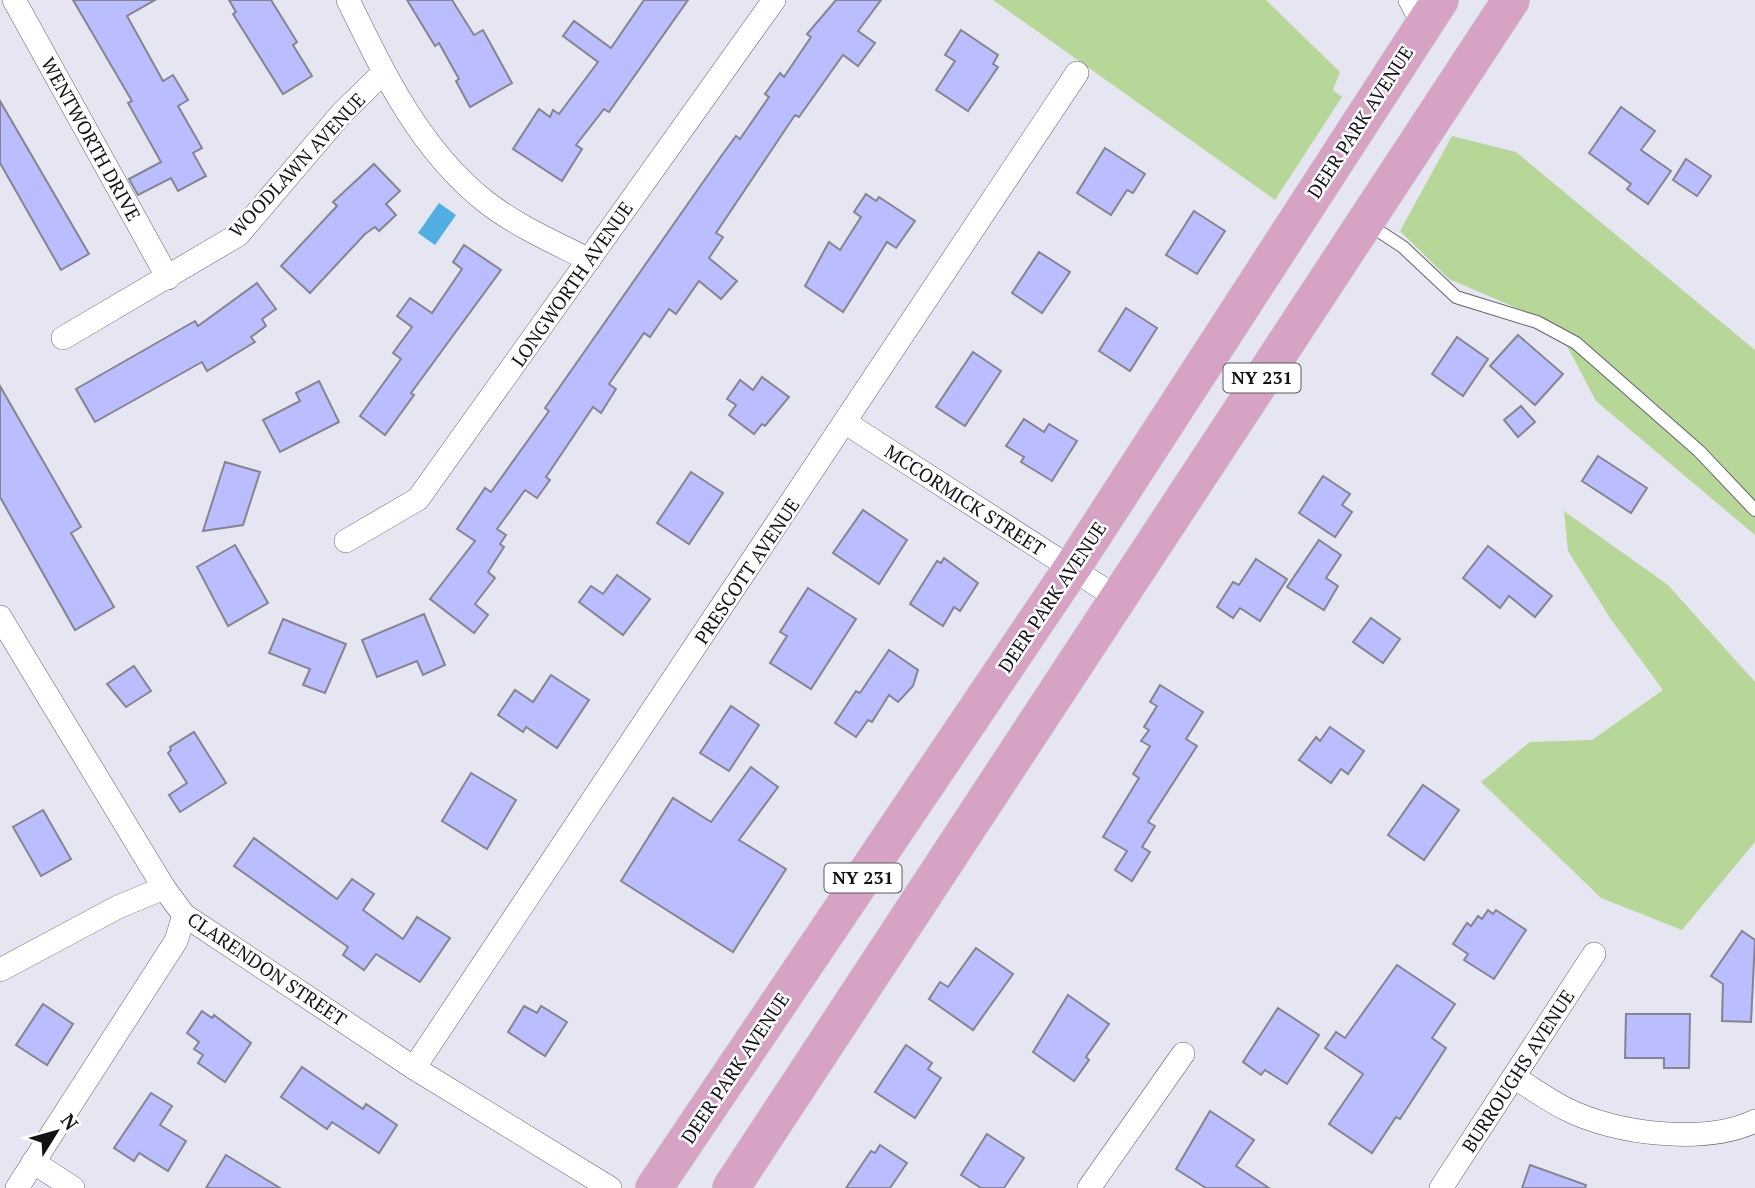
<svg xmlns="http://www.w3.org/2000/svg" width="1755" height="1188" viewBox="0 0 1755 1188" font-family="'PT Serif',serif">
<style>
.green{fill:#b7d798}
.water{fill:#51aee1}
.building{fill:#babdff;stroke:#84858f;stroke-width:2}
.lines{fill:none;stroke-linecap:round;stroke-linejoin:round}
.lane-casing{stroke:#61626b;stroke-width:14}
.street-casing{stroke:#61626b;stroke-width:24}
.primary-casing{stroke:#c6c6c7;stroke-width:38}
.lane{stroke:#fff;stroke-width:12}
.street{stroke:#fff;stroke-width:23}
.primary{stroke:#d7a3c5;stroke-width:37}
.labels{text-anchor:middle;stroke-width:5;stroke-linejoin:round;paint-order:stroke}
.shield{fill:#fff;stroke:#59595c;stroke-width:2}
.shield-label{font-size:18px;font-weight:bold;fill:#121216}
.street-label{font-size:19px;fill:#121216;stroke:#fff}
</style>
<rect width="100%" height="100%" fill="#e5e6f1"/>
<g class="green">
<polygon points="993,0 1266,0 1340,72 1333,90 1342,97 1275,200"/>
<polygon points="1452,136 1516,152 1755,350 1755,535 1596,401 1556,325 1449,279 1400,231"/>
<polygon points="1564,511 1668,585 1755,682 1755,842 1682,930 1601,898 1481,782 1530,742 1592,740 1663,690 1610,618 1568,551"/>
</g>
<polygon class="water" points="439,203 456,215 435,245 418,233"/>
<g class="building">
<polygon points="73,0 155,0 127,16 163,81 173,75 188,100 178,106 202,148 193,153 206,176 178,191 171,178 138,195 129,179 161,162 128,103 132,101"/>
<polygon points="229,0 271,0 297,42 293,45 312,76 283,94 233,14 236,12"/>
<polygon points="407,0 452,0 474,35 483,30 512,83 470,107 456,81 459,79 439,43 435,46"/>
<polygon points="644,0 688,0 609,112 604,109 576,145 582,149 562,181 513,149 539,109 550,117 553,110 559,114 598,62 563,36 574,21 611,48"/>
<polygon points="836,0 881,0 858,31 875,43 858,66 843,55 799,117 795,115 716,233 723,237 709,258 737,281 721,299 699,281 676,314 669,309 650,337 644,333 609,384 616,389 601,413 593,407 546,477 550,480 537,498 525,490 497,529 506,535 500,544 504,547 488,572 495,578 475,604 488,615 474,633 430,599 475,541 457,529 485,488 491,492 549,411 545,408 722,155 736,136 740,139 769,97 765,94 780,73 784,77 811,37 807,34"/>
<polygon points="961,30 998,55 993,64 998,67 968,111 936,90 955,61 945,55"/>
<polygon points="0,101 89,254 61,270 0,163"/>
<polygon points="1621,107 1655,131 1641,150 1671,171 1648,204 1627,189 1631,184 1589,153"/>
<polygon points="1105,148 1145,174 1133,193 1127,190 1111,215 1077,193"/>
<polygon points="1686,159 1711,176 1697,196 1673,180"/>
<polygon points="374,164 400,191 386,204 396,215 379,231 375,227 365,234 310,293 281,266 337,206 333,202"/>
<polygon points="866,194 876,201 879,197 915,221 896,248 887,242 843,312 805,286 829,242 840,250 861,217 854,212"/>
<polygon points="1194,211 1225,231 1197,274 1166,255"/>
<polygon points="464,245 501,270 411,393 414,395 385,435 360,416 401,359 393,353 412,327 397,316 410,298 432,313 462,269 453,262"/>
<polygon points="1039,252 1070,272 1042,313 1012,293"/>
<polygon points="257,283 276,309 262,319 266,326 251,337 255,342 207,371 202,362 95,422 76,389 195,321 198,326"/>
<polygon points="1126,308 1157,328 1130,371 1099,351"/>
<polygon points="1518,335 1563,374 1535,405 1490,366"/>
<polygon points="1457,337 1488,359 1463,396 1432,374"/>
<polygon points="973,352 1001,371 965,426 936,407"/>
<polygon points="762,377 789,397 765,426 762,424 754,434 729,415 736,405 727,399 740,380 753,390"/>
<polygon points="319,381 339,422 280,452 263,420 300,401 296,393"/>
<polygon points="0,386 81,527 71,533 114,607 75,630 0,497"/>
<polygon points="1521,406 1535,422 1518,437 1504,420"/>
<polygon points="1024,419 1044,432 1049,424 1077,441 1052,481 1021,462 1024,457 1006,446"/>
<polygon points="1598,456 1647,488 1631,513 1582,481"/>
<polygon points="225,462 260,472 243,525 203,531"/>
<polygon points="691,472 723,493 689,544 657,523"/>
<polygon points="1323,476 1350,494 1342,505 1352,512 1335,537 1299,513"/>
<polygon points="863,510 907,540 879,584 833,553"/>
<polygon points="1319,540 1341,555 1326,578 1338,586 1324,610 1287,587"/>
<polygon points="235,545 268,603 228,626 197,567"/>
<polygon points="1488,546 1552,596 1535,617 1509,596 1500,608 1463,578"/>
<polygon points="944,558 978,583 960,611 954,607 943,626 910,604 937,561 941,563"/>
<polygon points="1256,559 1287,579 1260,621 1240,608 1233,618 1217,607 1233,582 1239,585"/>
<polygon points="617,575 650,599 623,635 579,602 591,586 603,594"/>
<polygon points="808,588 856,619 811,689 770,663 787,636 780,632"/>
<polygon points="424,614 445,665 423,675 417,661 377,677 362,640"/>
<polygon points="1371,618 1400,639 1383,663 1353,642"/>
<polygon points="283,619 346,644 325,693 303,685 310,669 269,653"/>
<polygon points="889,650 918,670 913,686 898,702 889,695 872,722 868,720 856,737 835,723 856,691 860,693"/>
<polygon points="134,666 151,691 126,707 107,684"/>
<polygon points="551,675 589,700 557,748 526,727 523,732 498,715 515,690 533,702"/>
<polygon points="1160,685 1203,712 1186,739 1197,746 1148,822 1155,826 1142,847 1150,852 1132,881 1115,870 1127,851 1103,837 1139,778 1133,774 1150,746 1141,741 1149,730 1144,727 1157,706 1150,702"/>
<polygon points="731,706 759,725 729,771 700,753"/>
<polygon points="1330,727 1364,751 1348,774 1341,769 1331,783 1299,760 1316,737 1320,741"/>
<polygon points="194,732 226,783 180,812 169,795 187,783 168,753 171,750 170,747"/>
<polygon points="751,767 778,787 739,840 786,869 733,952 621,881 673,798 711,822"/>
<polygon points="471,773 516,800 487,849 442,821"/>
<polygon points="1423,785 1459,810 1424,860 1388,835"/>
<polygon points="43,810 71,859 41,876 13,827"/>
<polygon points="254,838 337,899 352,879 374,894 363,910 403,939 417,917 450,938 420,982 376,954 364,970 343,955 348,947 234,866"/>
<polygon points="1488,910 1493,914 1496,910 1526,930 1494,979 1464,960 1468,954 1453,944 1467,923 1471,926 1478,916 1482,919"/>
<polygon points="1742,931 1755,940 1751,1022 1722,1021 1723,984 1711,976"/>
<polygon points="976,948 1013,974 973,1030 929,999 940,982 948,987"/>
<polygon points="1397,965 1455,1004 1432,1038 1446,1048 1400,1119 1396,1117 1372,1153 1329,1124 1363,1074 1325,1048 1336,1032 1345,1038"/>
<polygon points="1068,995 1109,1024 1086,1057 1089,1060 1074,1081 1033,1052"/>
<polygon points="43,1004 73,1024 47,1065 16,1045"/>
<polygon points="524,1006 537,1013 541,1006 567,1022 545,1056 508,1032"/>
<polygon points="1278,1008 1319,1035 1287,1084 1265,1070 1261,1075 1243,1062"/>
<polygon points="202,1011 212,1018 214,1015 251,1043 225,1082 198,1063 203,1055 194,1049 199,1042 187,1033"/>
<polygon points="1626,1014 1690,1014 1689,1068 1664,1068 1664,1058 1625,1058"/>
<polygon points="906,1045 932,1063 928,1069 941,1078 915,1118 875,1092"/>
<polygon points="302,1067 363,1109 366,1104 397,1125 379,1153 332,1122 327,1129 281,1097"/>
<polygon points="151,1093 172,1106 160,1125 186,1141 168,1171 139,1153 134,1161 114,1148"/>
<polygon points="1210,1111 1254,1140 1236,1166 1269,1188 1206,1188 1176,1169"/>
<polygon points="987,1134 1024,1158 1004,1188 981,1188 961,1175"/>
<polygon points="880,1145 907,1163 890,1188 846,1188 871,1151 875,1153"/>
<polygon points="226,1155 280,1188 206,1188"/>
<polygon points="1530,1165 1586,1185 1585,1188 1522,1188"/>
</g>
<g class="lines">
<g class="lane-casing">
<polyline id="lane" points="1368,224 1403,247 1456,297 1537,322 1576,343 1699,451 1755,510"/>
</g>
<g class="street-casing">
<g id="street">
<polyline points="14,0 168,278"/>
<path d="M348,0C384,74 420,150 486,202C517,226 554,242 589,260"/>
<polyline points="1410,0 1423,25"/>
<polyline points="63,338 238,235 342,113 383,73"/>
<polyline points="846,423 1119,599"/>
<polyline points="346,541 418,499 774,0"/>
<polyline points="0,617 164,888 184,915 414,1068 610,1188"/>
<polyline points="0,970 118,907 164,888"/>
<polyline points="414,1068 1077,73"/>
<path d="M1515,1078C1532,1088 1548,1100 1566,1109C1615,1134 1705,1145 1755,1121"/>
<polyline points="33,1162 73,1188"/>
<polyline points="17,1188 176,941 184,915"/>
<polyline points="1089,1188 1183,1054"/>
<polyline points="1441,1188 1594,954"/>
</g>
</g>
<g class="primary-casing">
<g id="primary">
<polyline points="654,1188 1072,568 1440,0"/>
<polyline points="731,1188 1511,0"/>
</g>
</g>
<use href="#lane" class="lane"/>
<use href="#street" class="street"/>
<use href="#primary" class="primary"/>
</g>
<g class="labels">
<g class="shield">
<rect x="1223.5" y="363.5" width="77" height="29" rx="5"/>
<rect x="824.5" y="863.5" width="77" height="29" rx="5"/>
</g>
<g class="shield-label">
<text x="1262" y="384">NY 231</text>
<text x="863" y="884">NY 231</text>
</g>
<g class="street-label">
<text transform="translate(1360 122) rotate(-57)" y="7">DEER PARK AVENUE</text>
<text transform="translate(91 139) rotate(61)" y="7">WENTWORTH DRIVE</text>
<text transform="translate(297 165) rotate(-47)" y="7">WOODLAWN AVENUE</text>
<text transform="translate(572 284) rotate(-55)" y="7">LONGWORTH AVENUE</text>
<text transform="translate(965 500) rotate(33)" y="7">MCCORMICK STREET</text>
<text transform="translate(747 571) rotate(-56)" y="7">PRESCOTT AVENUE</text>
<text transform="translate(1052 597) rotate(-56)" y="7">DEER PARK AVENUE</text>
<text transform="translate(267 969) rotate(34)" y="7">CLARENDON STREET</text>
<text transform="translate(735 1068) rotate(-56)" y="7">DEER PARK AVENUE</text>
<text transform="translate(1518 1071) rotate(-57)" y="7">BURROUGHS AVENUE</text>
</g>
</g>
<g transform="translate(56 1132) rotate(53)" stroke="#ffffff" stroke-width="5" paint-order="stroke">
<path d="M0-5L12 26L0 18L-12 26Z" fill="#121216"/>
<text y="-10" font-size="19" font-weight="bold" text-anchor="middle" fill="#121216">N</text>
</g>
</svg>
